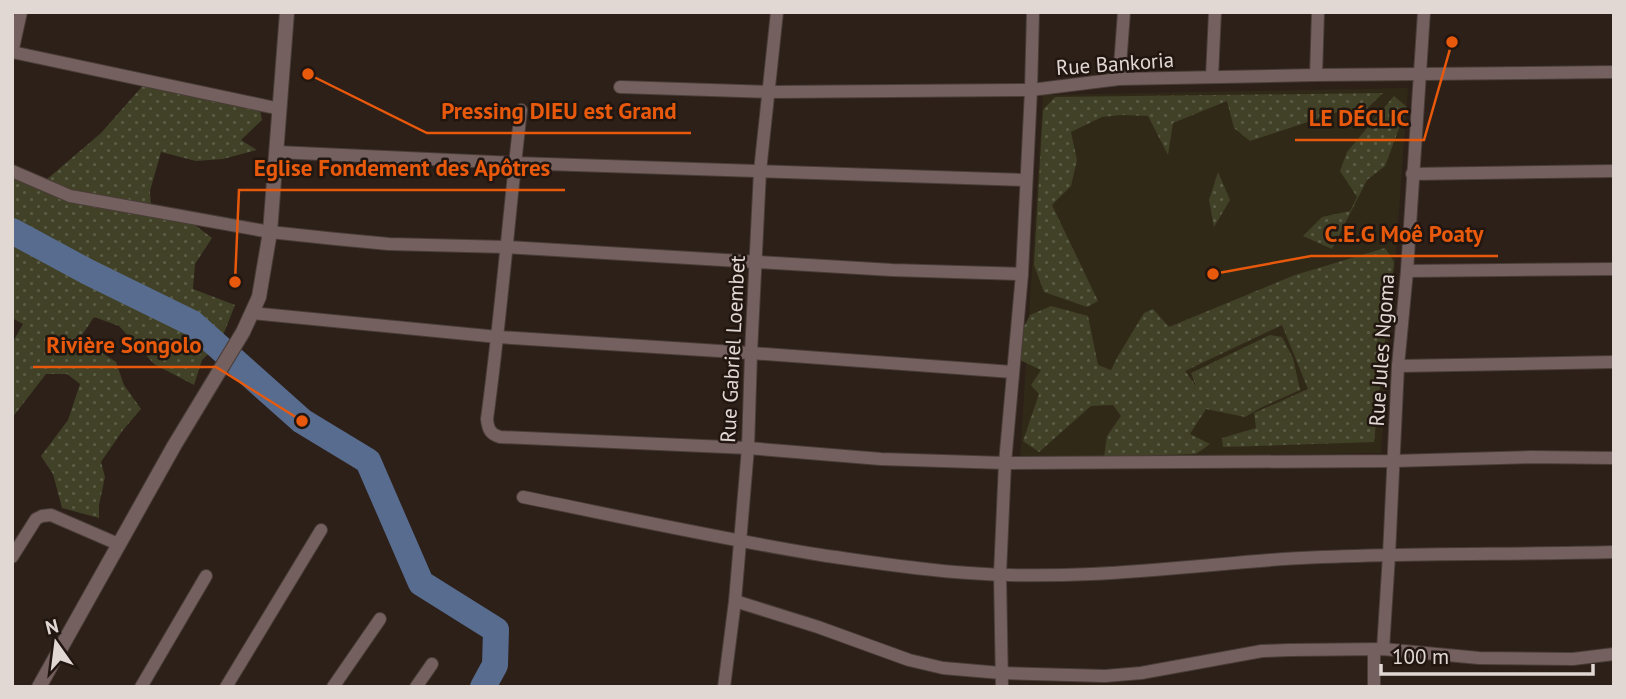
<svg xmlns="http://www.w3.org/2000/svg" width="1626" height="699" viewBox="0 0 1626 699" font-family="'PT Sans',sans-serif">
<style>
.education{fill:#312918}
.grass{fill:url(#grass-dots)}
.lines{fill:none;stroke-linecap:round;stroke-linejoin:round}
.river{stroke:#586c8f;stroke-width:26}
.minor-casing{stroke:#493d37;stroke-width:14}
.tertiary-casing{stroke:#493d37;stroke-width:16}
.minor{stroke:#756060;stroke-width:12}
.tertiary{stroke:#756060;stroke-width:14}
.labels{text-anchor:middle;stroke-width:5;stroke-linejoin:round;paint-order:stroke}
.street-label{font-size:21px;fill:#e1d8d4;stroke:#221610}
.leader{fill:none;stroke:#e8590c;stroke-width:2.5}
.callout-dot{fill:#e8590c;stroke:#221610;stroke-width:2.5}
.callout-label{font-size:23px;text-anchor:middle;font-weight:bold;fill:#e8590c;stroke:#221610;stroke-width:5;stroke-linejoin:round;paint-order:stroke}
</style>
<defs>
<pattern id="grass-dots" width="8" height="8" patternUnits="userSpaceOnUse" patternTransform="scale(1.75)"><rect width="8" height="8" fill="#404126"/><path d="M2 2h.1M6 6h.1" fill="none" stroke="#5b5c45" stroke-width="1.8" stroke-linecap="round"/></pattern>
</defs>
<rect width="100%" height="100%" fill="#2c2019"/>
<polygon class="education" points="1408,88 1381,453 1020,459 1043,95"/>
<g class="grass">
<polygon points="147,81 259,103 262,120 241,140 257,150 223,159 196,161 161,152 150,191 151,207 195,225 212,238 195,264 193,289 235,305 220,343 202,360 194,385 154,364 119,326 94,317 80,338 116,362 124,385 141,409 123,430 101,462 105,477 99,505 99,518 62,508 53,474 41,456 68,420 80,384 67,374 46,374 12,418 12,343 23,324 12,318 12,177 39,186 101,133"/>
<polygon points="1383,93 1349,126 1347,109 1250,141 1234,128 1227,101 1173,123 1168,155 1148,116 1121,115 1102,117 1071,132 1077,160 1071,186 1052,205 1098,301 1087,307 1044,292 1034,265 1043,110 1055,97"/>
<polygon points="1394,96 1407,107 1385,166 1367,180 1332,249 1303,236 1322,217 1350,211 1357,197 1340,171 1347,152"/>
<polygon points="1218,172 1230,200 1214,227 1209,200"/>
<polygon points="1385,248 1394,262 1374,442 1223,447 1222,438 1256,428 1254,413 1308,389 1282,325 1185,371 1196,386 1191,373 1270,335 1282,337 1293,358 1300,390 1262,407 1245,417 1206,409 1190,434 1210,444 1196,454 1104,457 1107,436 1121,416 1113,405 1091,406 1039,452 1023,441 1039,394 1031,385 1041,370 1009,355 1030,315 1051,306 1088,316 1098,365 1111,370 1118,356 1144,313 1153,309 1169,327 1295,275"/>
</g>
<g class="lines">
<polyline class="river" points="12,231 88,272 192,323 302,421 368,461 421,583 496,630 495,665 483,687"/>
<g class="minor-casing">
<g id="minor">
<polyline points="12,52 280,109"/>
<polyline points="12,53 21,12"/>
<polyline points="1316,75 1318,12"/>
<polyline points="1212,77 1215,12"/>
<polyline points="1119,79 1124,12"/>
<polyline points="620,87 768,92 1031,90 1119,79 1316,75 1614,72"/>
<path d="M521,110C509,213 501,317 487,419C488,429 490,434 500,437L748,448L881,459L1005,463L1393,461L1531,457L1614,458"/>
<polyline points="277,152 515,163 1026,180"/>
<polyline points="12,171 70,196 270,232 336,239 389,244 506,247 892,270 1022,274"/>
<polyline points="1412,174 1614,171"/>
<polyline points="1407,271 1614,269"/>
<polyline points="252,313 498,337 751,353 1013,372"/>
<polyline points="1398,366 1614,362"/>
<path d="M523,497C622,517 721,539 821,555C870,562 919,570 969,573C1074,581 1178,567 1283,559C1393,552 1503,555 1614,552"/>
<polyline points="12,557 36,519 42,516 51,515 118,544"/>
<polyline points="735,601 818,627 909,660 943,668 1001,673 1105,676 1141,673 1262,651 1289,650 1383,649 1479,658 1573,659 1614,654"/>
<polyline points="1383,649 1389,555 1398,366 1407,271 1424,12"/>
<polyline points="141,687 206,576"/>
<polyline points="226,687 321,530"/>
<polyline points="333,687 380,619"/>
<polyline points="416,687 432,664"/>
<polyline points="724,687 735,601 748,448 751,353 760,171 777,12"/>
<polyline points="1002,687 1000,574 1005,463 1022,274 1031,90 1033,12"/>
<polyline points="1374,687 1374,650"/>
</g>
</g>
<g class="tertiary-casing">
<polyline id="tertiary" points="39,687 174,446 243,332 259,297 270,232 287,12"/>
</g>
<use href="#minor" class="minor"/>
<use href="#tertiary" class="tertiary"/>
</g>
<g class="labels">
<g class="street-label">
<text transform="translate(1115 64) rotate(-4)" y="7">Rue Bankoria</text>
<text transform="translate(733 349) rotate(-87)" y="7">Rue Gabriel Loembet</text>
<text transform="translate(1382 350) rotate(-86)" y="7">Rue Jules Ngoma</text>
</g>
</g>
<path class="leader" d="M308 74L427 133H691M1452 42L1424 140H1295M235 282L239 190H565M1213 274L1311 256H1498M302 421L216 367H33"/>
<g class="callout-dot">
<circle cx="308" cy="74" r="7"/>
<circle cx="1452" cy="42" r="7"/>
<circle cx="235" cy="282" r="7"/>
<circle cx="1213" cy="274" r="7"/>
<circle cx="302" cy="421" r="7"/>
</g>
<g class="callout-label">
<text x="559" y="119">Pressing DIEU est Grand</text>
<text x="1359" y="126">LE DÉCLIC</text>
<text x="402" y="176">Eglise Fondement des Apôtres</text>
<text x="1404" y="242">C.E.G Moê Poaty</text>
<text x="124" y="353">Rivière Songolo</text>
</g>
<rect width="1626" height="699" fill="none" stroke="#e1d8d4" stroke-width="28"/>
<g transform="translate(56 643) rotate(346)" stroke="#221610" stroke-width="5" paint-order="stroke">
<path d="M0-5L12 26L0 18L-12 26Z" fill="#e1d8d4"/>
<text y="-10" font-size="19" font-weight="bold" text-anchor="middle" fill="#e1d8d4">N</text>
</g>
<path d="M1381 664v10h212v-10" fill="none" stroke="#e1d8d4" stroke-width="3.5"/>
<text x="1392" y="664" font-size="21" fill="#e1d8d4" stroke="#221610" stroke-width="5" paint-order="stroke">100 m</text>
</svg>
